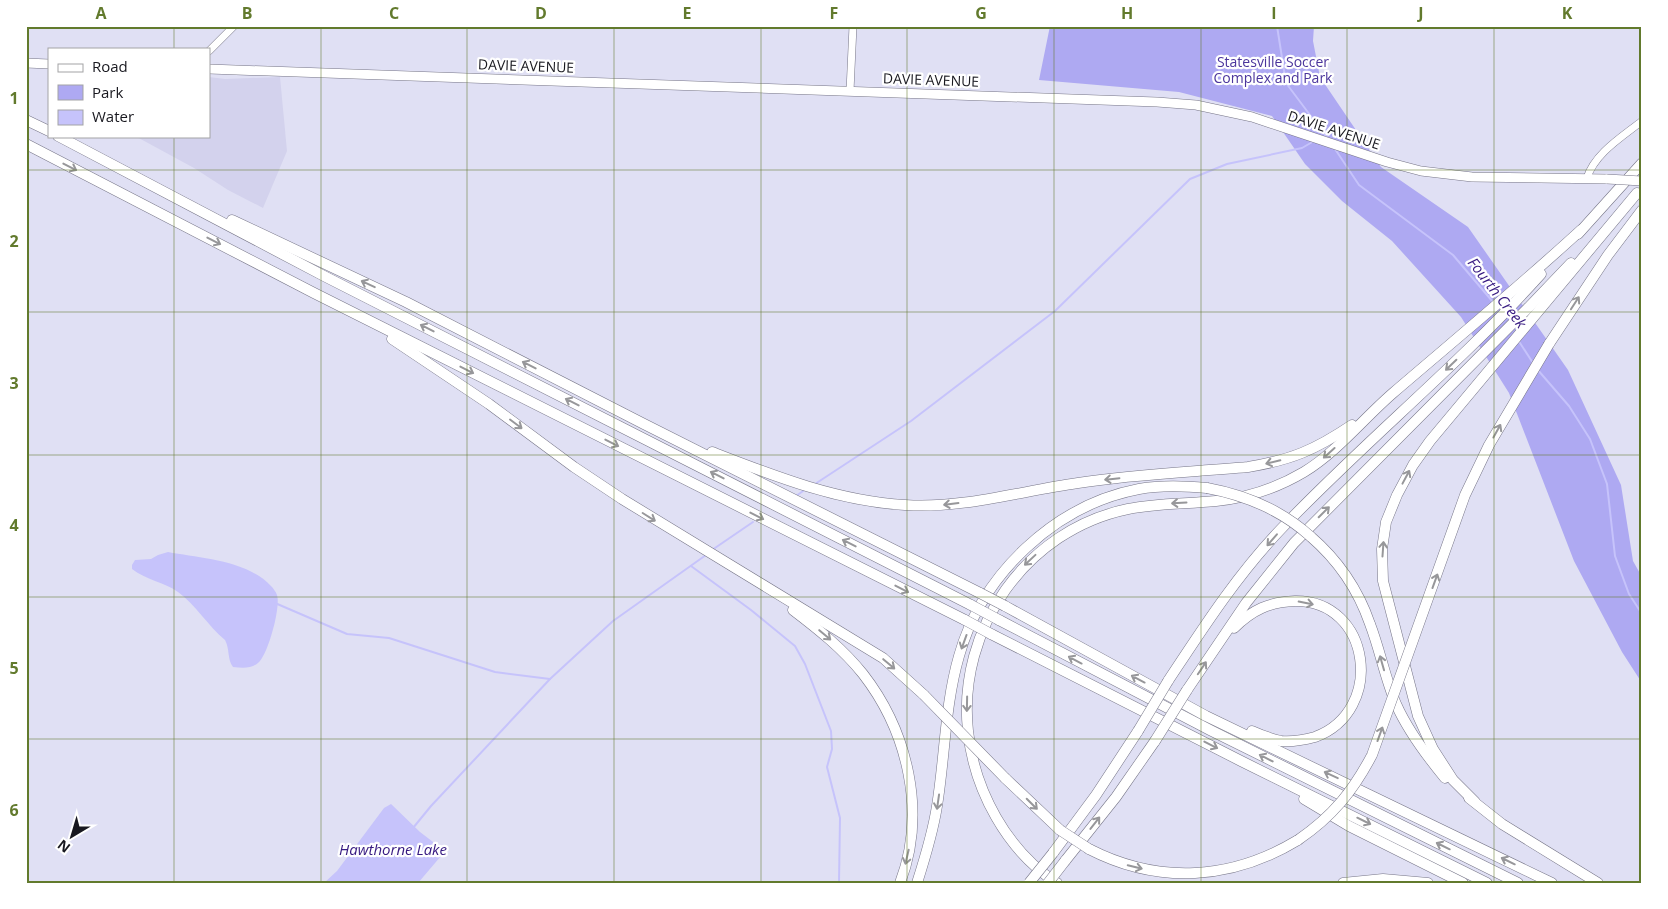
<svg xmlns="http://www.w3.org/2000/svg" width="1668" height="909" viewBox="0 0 1668 909" font-family="'Open Sans',sans-serif">
<style>
.built{fill:#d3d2ed}
.green{fill:#aea9f2}
.water{fill:#c6c3fb}
.lines{fill:none;stroke-linecap:round;stroke-linejoin:round}
.stream{stroke:#c6c3fb;stroke-width:2}
.minor-casing{stroke:#767587;stroke-width:8}
.major-casing{stroke:#767587;stroke-width:10}
.highway-casing{stroke:#767587;stroke-width:11}
.minor{stroke:#fff;stroke-width:7}
.major{stroke:#fff;stroke-width:9}
.highway{stroke:#fff;stroke-width:10}
.major-bridge-casing{stroke:#767587;stroke-width:10;stroke-linecap:butt}
.highway-bridge-casing{stroke:#767587;stroke-width:11;stroke-linecap:butt}
.major-bridge{stroke:#fff;stroke-width:9}
.highway-bridge{stroke:#fff;stroke-width:10}
.oneway{stroke:#97979a}
.grid{fill:none;stroke:#627a2d;stroke-width:1;stroke-opacity:0.55}
.labels{text-anchor:middle;stroke-width:4.5;stroke-linejoin:round;paint-order:stroke}
.park-label{font-size:14px;fill:#4b359c;stroke:#fff}
.street-label{font-size:14px;fill:#18181f;stroke:#fff}
.water-label{font-size:15px;font-style:italic;fill:#371a81;stroke:#fff}
.neatline{fill:none;stroke:#627a2d;stroke-width:2}
.grid-label{font-size:16px;text-anchor:middle;font-weight:bold;fill:#627a2d}
</style>
<rect width="100%" height="100%" fill="#e0e0f4"/>
<polygon class="built" points="209,77 225,79 280,77 287,151 263,208 228,190 194,168 135,136 209,136"/>
<polygon class="green" points="1050,26 1314,26 1313,41 1320,77 1381,167 1468,227 1568,370 1621,485 1633,561 1642,577 1642,683 1622,652 1574,561 1509,393 1461,317 1392,241 1342,201 1305,164 1272,116 1179,92 1039,80"/>
<g class="water">
<path d="M168,552C199,558 247,560 271,586C273,588 276,592 277,595C281,607 268,655 258,663C251,669 242,668 233,667C227,659 230,649 225,640C208,626 196,605 178,592C164,582 146,580 132,569V565L135,560L151,559L158,555Z"/>
<polygon points="391,804 420,832 437,845 440,850 441,856 418,883 324,883 337,871 384,808"/>
</g>
<g class="lines">
<g class="stream">
<polyline points="1277,26 1286,83 1328,139"/>
<polyline points="1335,149 1359,185 1453,255 1493,302"/>
<polyline points="1518,340 1533,363"/>
<polyline points="1537,369 1569,406 1590,439 1607,484 1615,556 1629,594 1642,614"/>
<polyline points="815,484 911,421 1055,311 1190,179 1227,164 1302,148 1314,141"/>
<polyline points="796,496 806,489"/>
<polyline points="712,550 753,522"/>
<polyline points="691,566 751,610 795,646 805,664 831,731 832,749 827,767 840,818 839,883"/>
<polyline points="275,603 347,634 389,638 495,672 550,679"/>
<polyline points="413,828 431,806 550,679 613,621 706,555"/>
</g>
<g class="minor-casing">
<g id="minor">
<polyline points="209,51 234,26"/>
<polyline points="850,91 853,26"/>
<path d="M1587,178C1595,153 1622,137 1642,121"/>
</g>
</g>
<g class="major-casing">
<g id="major">
<polyline points="26,63 49,64"/>
<polyline points="209,69 1157,102 1196,105 1252,117 1387,162 1421,171 1472,177 1607,179"/>
</g>
</g>
<g class="highway-casing">
<g id="highway">
<polyline points="26,120 49,131"/>
<polyline points="58,136 324,276 971,605"/>
<polyline points="26,144 314,293 965,620"/>
<polyline points="232,220 406,302 644,424 980,593"/>
<polyline points="1578,234 1642,163"/>
<polyline points="392,339 489,404 574,467 622,499 883,658 924,695"/>
<polyline points="1549,344 1608,255 1642,210"/>
<path d="M712,452C774,476 837,501 905,505C962,509 1021,491 1078,483C1134,474 1191,472 1248,467C1291,460 1315,450 1352,425"/>
<path d="M1310,536C1338,560 1358,589 1370,624C1380,650 1385,678 1396,704C1408,731 1426,755 1445,778"/>
<polyline points="1005,606 1206,716 1552,883"/>
<path d="M793,610C818,629 843,649 863,674C908,732 927,813 900,883"/>
<polyline points="999,620 1210,730 1518,883"/>
<path d="M1234,628C1252,610 1269,602 1295,601C1371,600 1386,711 1315,737C1304,740 1293,742 1281,741C1272,739 1261,735 1252,731"/>
<polyline points="991,634 1241,761 1487,883"/>
<path d="M1168,681C1203,628 1237,575 1281,529C1365,441 1460,364 1541,274"/>
<polyline points="1187,690 1246,603 1294,543 1527,309 1571,263"/>
<polyline points="1005,778 1060,830"/>
<polyline points="1469,798 1502,824 1598,883"/>
<polyline points="1304,799 1349,826 1463,883"/>
<polyline points="1475,802 1453,780 1433,749 1418,716 1383,581 1382,549 1386,522 1397,495 1413,465 1430,441 1637,193"/>
<path d="M1089,849C1159,885 1232,880 1298,840"/>
<polyline points="1053,853 1096,795 1138,731"/>
<polyline points="1065,861 1116,797 1155,741"/>
<path d="M917,883C925,858 933,832 937,806C945,756 945,704 959,656C982,574 1055,505 1139,489C1161,485 1185,486 1207,488"/>
<path d="M1057,883C1007,851 974,790 968,731C957,629 1026,530 1128,509C1157,503 1187,504 1216,501C1247,498 1277,488 1304,472C1337,452 1364,418 1393,393C1456,339 1520,286 1581,230"/>
<polyline points="1343,883 1383,879 1428,883"/>
</g>
</g>
<use href="#minor" class="minor"/>
<use href="#major" class="major"/>
<use href="#highway" class="highway"/>
<g class="major-bridge-casing">
<polyline id="major-bridge" points="1607,179 1642,181"/>
</g>
<g class="highway-bridge-casing">
<g id="highway-bridge">
<path d="M1207,488C1245,495 1281,510 1310,536"/>
<polyline points="980,593 1005,606"/>
<polyline points="971,605 999,620"/>
<polyline points="965,620 991,634"/>
<polyline points="924,695 1005,778"/>
<polyline points="1138,731 1168,681"/>
<polyline points="1155,741 1187,690"/>
<polyline points="1060,830 1089,849"/>
<path d="M1298,840C1333,816 1353,791 1372,755L1465,495L1489,445L1549,344"/>
<polyline points="1029,883 1053,853"/>
<polyline points="1048,883 1065,861"/>
</g>
</g>
<use href="#major-bridge" class="major-bridge"/>
<use href="#highway-bridge" class="highway-bridge"/>
</g>
<defs><path id="oneway-shaft" d="M-6 0H5M1.5-3L5.5 0L1.5 3" fill="none" stroke-width="1.6" stroke-linecap="round" stroke-linejoin="round" transform="scale(1.25)"/></defs>
<g class="oneway">
<use href="#oneway-shaft" transform="translate(70 167) rotate(27)"/>
<use href="#oneway-shaft" transform="translate(214 241) rotate(27)"/>
<use href="#oneway-shaft" transform="translate(368 284) rotate(-155)"/>
<use href="#oneway-shaft" transform="translate(1575 303) rotate(-57)"/>
<use href="#oneway-shaft" transform="translate(427 328) rotate(-153)"/>
<use href="#oneway-shaft" transform="translate(529 365) rotate(-153)"/>
<use href="#oneway-shaft" transform="translate(1451 365) rotate(136)"/>
<use href="#oneway-shaft" transform="translate(467 370) rotate(27)"/>
<use href="#oneway-shaft" transform="translate(572 402) rotate(-153)"/>
<use href="#oneway-shaft" transform="translate(516 424) rotate(37)"/>
<use href="#oneway-shaft" transform="translate(1497 431) rotate(-61)"/>
<use href="#oneway-shaft" transform="translate(612 443) rotate(27)"/>
<use href="#oneway-shaft" transform="translate(1329 453) rotate(138)"/>
<use href="#oneway-shaft" transform="translate(1273 462) rotate(167)"/>
<use href="#oneway-shaft" transform="translate(717 475) rotate(-153)"/>
<use href="#oneway-shaft" transform="translate(1406 477) rotate(-62)"/>
<use href="#oneway-shaft" transform="translate(1112 479) rotate(174)"/>
<use href="#oneway-shaft" transform="translate(1179 503) rotate(177)"/>
<use href="#oneway-shaft" transform="translate(951 504) rotate(173)"/>
<use href="#oneway-shaft" transform="translate(1324 512) rotate(-45)"/>
<use href="#oneway-shaft" transform="translate(757 516) rotate(27)"/>
<use href="#oneway-shaft" transform="translate(649 517) rotate(32)"/>
<use href="#oneway-shaft" transform="translate(1272 540) rotate(131)"/>
<use href="#oneway-shaft" transform="translate(849 543) rotate(-153)"/>
<use href="#oneway-shaft" transform="translate(1383 549) rotate(-86)"/>
<use href="#oneway-shaft" transform="translate(1030 560) rotate(137)"/>
<use href="#oneway-shaft" transform="translate(1435 581) rotate(-70)"/>
<use href="#oneway-shaft" transform="translate(902 589) rotate(27)"/>
<use href="#oneway-shaft" transform="translate(1306 603) rotate(11)"/>
<use href="#oneway-shaft" transform="translate(825 635) rotate(40)"/>
<use href="#oneway-shaft" transform="translate(964 642) rotate(110)"/>
<use href="#oneway-shaft" transform="translate(1075 660) rotate(-152)"/>
<use href="#oneway-shaft" transform="translate(1382 663) rotate(-106)"/>
<use href="#oneway-shaft" transform="translate(889 664) rotate(40)"/>
<use href="#oneway-shaft" transform="translate(1202 668) rotate(-56)"/>
<use href="#oneway-shaft" transform="translate(1138 679) rotate(-152)"/>
<use href="#oneway-shaft" transform="translate(967 704) rotate(91)"/>
<use href="#oneway-shaft" transform="translate(1380 734) rotate(-70)"/>
<use href="#oneway-shaft" transform="translate(1211 745) rotate(27)"/>
<use href="#oneway-shaft" transform="translate(1266 758) rotate(-153)"/>
<use href="#oneway-shaft" transform="translate(1331 775) rotate(-155)"/>
<use href="#oneway-shaft" transform="translate(938 802) rotate(98)"/>
<use href="#oneway-shaft" transform="translate(1032 804) rotate(45)"/>
<use href="#oneway-shaft" transform="translate(1364 821) rotate(26)"/>
<use href="#oneway-shaft" transform="translate(1095 823) rotate(-52)"/>
<use href="#oneway-shaft" transform="translate(1443 846) rotate(-154)"/>
<use href="#oneway-shaft" transform="translate(907 857) rotate(103)"/>
<use href="#oneway-shaft" transform="translate(1508 861) rotate(-154)"/>
<use href="#oneway-shaft" transform="translate(1135 867) rotate(14)"/>
</g>
<path class="grid" d="M174,26V49M321,26V883M467,26V883M614,26V883M761,26V883M907,26V883M1054,26V883M1201,26V883M1347,26V883M1494,26V883M174,136V883M26,170H1642M26,312H1642M26,455H1642M26,597H1642M26,739H1642"/>
<g class="labels">
<g class="park-label">
<text x="1273" y="67">Statesville Soccer<tspan x="1273" dy="16">Complex and Park</tspan></text>
</g>
<g class="street-label">
<text transform="translate(526 66) rotate(2)" y="5">DAVIE AVENUE</text>
<text transform="translate(931 80) rotate(2)" y="5">DAVIE AVENUE</text>
<text transform="translate(1334 130) rotate(18)" y="5">DAVIE AVENUE</text>
</g>
<g class="water-label">
<text transform="translate(1497 293) rotate(52)" y="5">Fourth Creek</text>
<text x="393" y="855">Hawthorne Lake</text>
</g>
</g>
<rect width="1668" height="909" fill="none" stroke="#ffffff" stroke-width="55"/>
<rect x="48" y="48" width="162" height="90" fill="#ffffff" stroke="#a3a3a5"/>
<rect x="58" y="64" width="25" height="8" fill="#ffffff" stroke="#a3a3a5"/>
<text x="92" y="72" font-size="15" fill="#18181f">Road</text>
<rect x="58" y="85" width="25" height="15" fill="#aea9f2" stroke="#a3a3a5"/>
<text x="92" y="98" font-size="15" fill="#18181f">Park</text>
<rect x="58" y="110" width="25" height="15" fill="#c6c3fb" stroke="#a3a3a5"/>
<text x="92" y="122" font-size="15" fill="#18181f">Water</text>
<g transform="translate(72 836) rotate(218)" stroke="#ffffff" stroke-width="4" paint-order="stroke">
<path d="M0-4L9 19L0 12L-9 19Z" fill="#18181f"/>
<text y="-8" font-size="14" font-weight="bold" text-anchor="middle" fill="#18181f">N</text>
</g>
<rect x="28" y="28" width="1612" height="854" class="neatline"/>
<g class="grid-label">
<text x="101" y="19">A</text>
<text x="247" y="19">B</text>
<text x="394" y="19">C</text>
<text x="541" y="19">D</text>
<text x="687" y="19">E</text>
<text x="834" y="19">F</text>
<text x="981" y="19">G</text>
<text x="1127" y="19">H</text>
<text x="1274" y="19">I</text>
<text x="1421" y="19">J</text>
<text x="1567" y="19">K</text>
<text x="14" y="104">1</text>
<text x="14" y="247">2</text>
<text x="14" y="389">3</text>
<text x="14" y="531">4</text>
<text x="14" y="674">5</text>
<text x="14" y="816">6</text>
</g>
</svg>
